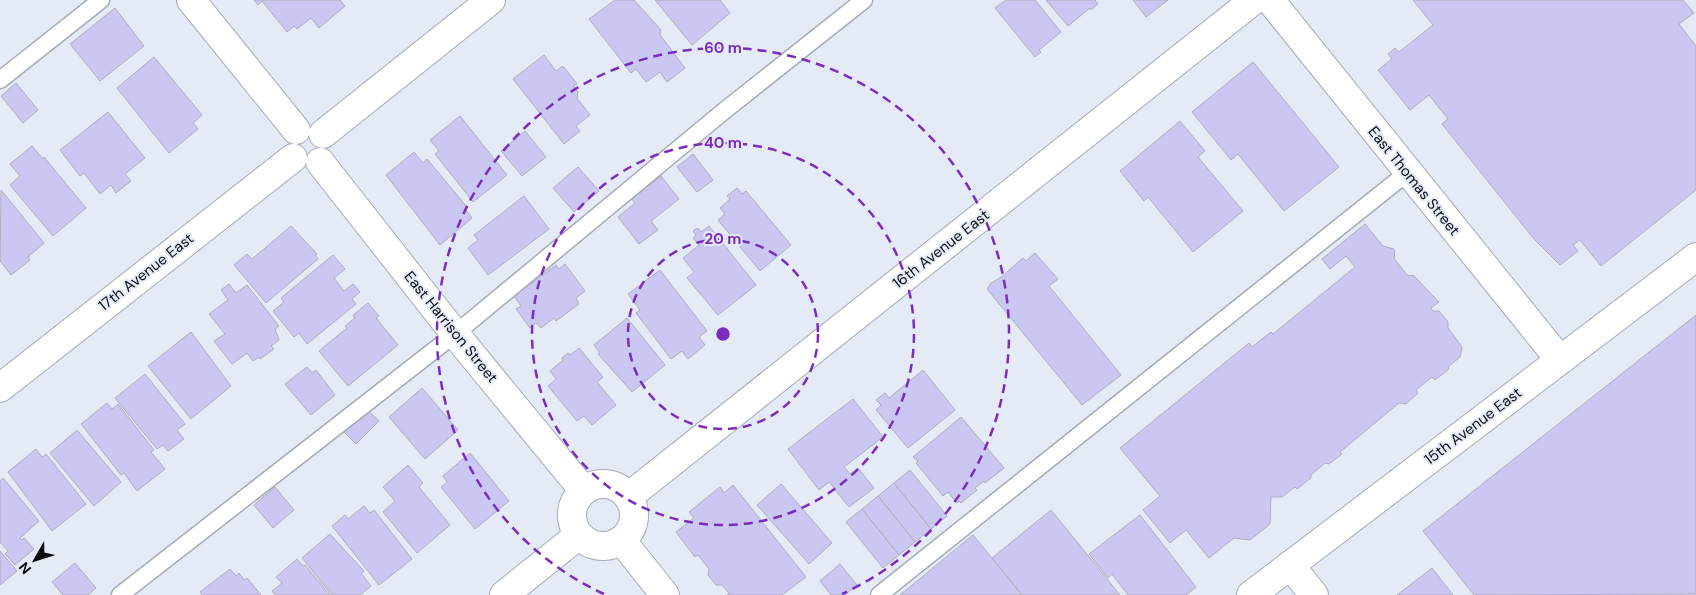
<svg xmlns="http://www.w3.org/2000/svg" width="1696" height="595" viewBox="0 0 1696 595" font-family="'DM Sans',sans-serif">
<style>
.building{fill:#cac8f3;stroke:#aeadba}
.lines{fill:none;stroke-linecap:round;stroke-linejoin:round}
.service-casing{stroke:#a4abb6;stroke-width:19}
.minor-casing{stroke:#a4abb6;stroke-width:30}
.tertiary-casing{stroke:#a4abb6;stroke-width:30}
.service{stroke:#fff;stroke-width:16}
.minor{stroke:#fff;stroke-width:28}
.tertiary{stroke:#fff;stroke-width:28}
.ring{fill:none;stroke:#7b2cbf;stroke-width:2.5;stroke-dasharray:9 6}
.labels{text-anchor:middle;stroke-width:4;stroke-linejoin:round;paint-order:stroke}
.street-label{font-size:15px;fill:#0a0c10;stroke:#e4ebf7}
.centre{fill:#7b2cbf;stroke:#e4ebf7;stroke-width:2.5}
.ring-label{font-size:15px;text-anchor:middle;font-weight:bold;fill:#7b2cbf;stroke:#e4ebf7;stroke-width:4;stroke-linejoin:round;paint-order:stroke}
</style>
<rect width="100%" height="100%" fill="#e4ebf7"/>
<g class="building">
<polygon points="254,0 340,0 345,6 319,28 311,18 297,29 294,26 287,32 262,1 258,5"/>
<polygon points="615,0 634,0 661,30 660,35 685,68 667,82 660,72 646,82 636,69 631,73 589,19"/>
<polygon points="655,0 720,0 730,13 692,45"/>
<polygon points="1006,0 1035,0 1061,32 1039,50 1041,52 1035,57 995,8"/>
<polygon points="1046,0 1095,0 1098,4 1091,10 1090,8 1068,26"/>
<polygon points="1133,0 1168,0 1146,17"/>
<polygon points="1413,0 1683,0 1694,13 1679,24 1696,46 1696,190 1601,266 1580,240 1573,245 1578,251 1560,265 1534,239 1442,124 1448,119 1429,95 1410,110 1378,70 1392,59 1388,54 1395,48 1399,52 1433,25"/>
<polygon points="115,8 144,46 100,81 70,44"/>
<polygon points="544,55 556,71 563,66 577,84 573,86 578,92 577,98 590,115 576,126 580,131 564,144 513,79"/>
<polygon points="154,57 202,115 193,123 198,129 169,153 117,88"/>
<polygon points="1253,62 1339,167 1284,211 1238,154 1231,160 1192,112"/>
<polygon points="16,83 38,110 23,123 1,96"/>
<polygon points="108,112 145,158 125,174 131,181 116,193 111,185 100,194 84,173 80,176 60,150"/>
<polygon points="460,116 507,175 473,202 435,154 439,151 430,140"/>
<polygon points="1180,121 1205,151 1198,157 1243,211 1193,252 1148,197 1144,201 1120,171"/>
<polygon points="525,131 546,157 522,176 501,151"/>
<polygon points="32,146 43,159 44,157 86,208 53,236 10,185 20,176 10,164"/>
<polygon points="414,152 423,163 427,159 467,207 465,209 472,218 440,245 386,175"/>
<polygon points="693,154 713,180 697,192 677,167"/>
<polygon points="578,167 599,191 574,212 553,188"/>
<polygon points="661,176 679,199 651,221 658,230 639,244 618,217 635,203 632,199"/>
<polygon points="737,188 742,194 746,191 791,245 760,271 718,220 725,214 720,208 730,199 727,196"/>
<polygon points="1,190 44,243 28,257 30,260 11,275 0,261"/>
<polygon points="524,196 549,229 488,275 468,248 478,240 474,235"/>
<polygon points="1365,224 1383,246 1394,249 1395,260 1408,276 1413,275 1439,302 1431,308 1433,311 1439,311 1448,322 1448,328 1462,347 1460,357 1449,366 1448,370 1435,380 1432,377 1416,390 1418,393 1406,404 1399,403 1340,452 1342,454 1329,464 1325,463 1311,475 1311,478 1297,489 1295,487 1282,497 1271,497 1270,524 1250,540 1234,538 1209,558 1186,530 1170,543 1143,510 1160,496 1120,448 1249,343 1252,347 1271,332 1273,334 1355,267 1346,256 1330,269 1322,259"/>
<polygon points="291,226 317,254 315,255 318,259 266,303 234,265 247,254 252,259"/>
<polygon points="709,226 756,285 718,315 687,278 694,272 683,258 699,245 693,238 696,235 693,231 698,228 701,232"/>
<polygon points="1035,253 1058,279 1049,286 1121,375 1082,405 987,289 991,283 1000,278 1023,258 1026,261"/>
<polygon points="333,255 345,269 334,278 344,291 353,284 360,292 352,299 356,304 307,344 299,333 294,337 273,311 284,302 281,298"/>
<polygon points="565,264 585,291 576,298 579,304 556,321 554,318 541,328 536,323 530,328 516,309 521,306 514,296 556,265 559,269"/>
<polygon points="660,270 707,331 699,337 705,345 688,359 682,351 671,359 636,313 640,310 628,294"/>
<polygon points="229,284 236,293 247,285 279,326 275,329 279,340 271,346 274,349 260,359 259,357 253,361 247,353 232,364 214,341 225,334 209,314 228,300 221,290"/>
<polygon points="368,303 379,316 376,318 398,345 348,386 319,351 347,328 345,326 355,318 353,315"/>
<polygon points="1696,315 1696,594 1474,595 1423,531"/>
<polygon points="627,318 665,365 632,392 598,354 600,353 594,345"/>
<polygon points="191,332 231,386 191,419 148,366"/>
<polygon points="579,348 603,377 597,382 616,405 592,425 584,416 577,421 548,386 556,379 550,371 563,360 562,358 568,353 570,355"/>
<polygon points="307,367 312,373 316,370 335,395 311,415 285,384"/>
<polygon points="923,370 955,410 908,448 876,410 881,405 876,400 885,393 889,398"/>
<polygon points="145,374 185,424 177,430 184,439 168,451 163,445 157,449 115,398"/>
<polygon points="422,388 458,430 425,459 389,417"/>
<polygon points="853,399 883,437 844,467 850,474 858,468 874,488 849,507 829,482 819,490 788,449"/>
<polygon points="107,403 112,409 118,404 154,450 151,452 165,469 137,491 124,473 121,475 81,424"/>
<polygon points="364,407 379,421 356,444 342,430"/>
<polygon points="961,417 1004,468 985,483 984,481 975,488 977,490 961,503 959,501 957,503 948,492 943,496 916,463 918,461 913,457"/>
<polygon points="77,430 121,482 94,506 50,453"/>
<polygon points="36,449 42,457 46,454 86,504 52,531 8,472"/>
<polygon points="470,453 509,501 475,529 441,487 447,482 443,476"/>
<polygon points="408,465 423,483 419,487 450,525 417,553 383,512 395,501 383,487"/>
<polygon points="910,470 947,516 931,529 894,483"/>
<polygon points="3,478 39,521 20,538 22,540 24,538 34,549 15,565 5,554 8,551 0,542 0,481"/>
<polygon points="894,483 931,529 915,542 878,496"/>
<polygon points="781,484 832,543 809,564 757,505"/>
<polygon points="733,485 806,577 782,595 727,595 729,593 722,585 716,585 708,575 709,569 698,555 695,557 676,532 694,518 689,512 720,487 724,493"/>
<polygon points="275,487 294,510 273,528 254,505"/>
<polygon points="878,496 915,542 899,555 862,509"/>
<polygon points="364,506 370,513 374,510 412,559 379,585 332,526 345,515 348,519"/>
<polygon points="862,509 899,555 883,568 846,522"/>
<polygon points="1051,510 1120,595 1022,595 992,558"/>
<polygon points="1140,515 1196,587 1186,595 1128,595 1112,574 1108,578 1089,554"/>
<polygon points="330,534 364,571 361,573 371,586 360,595 332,595 302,558"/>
<polygon points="973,535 1022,595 900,595"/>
<polygon points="0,551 17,571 0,585"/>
<polygon points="297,559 303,566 305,565 330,595 275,595 272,591 282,583 276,577"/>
<polygon points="75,563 96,588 88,595 63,595 52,582"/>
<polygon points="840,564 857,585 845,595 831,595 820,581"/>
<polygon points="1432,568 1453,595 1397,595"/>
<polygon points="230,569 236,576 239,573 244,580 247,578 261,595 202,595 200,592"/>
</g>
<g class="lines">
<g class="service-casing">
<g id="service">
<polyline points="0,80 101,0"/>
<polyline points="120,595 455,334 724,111 864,0"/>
<polyline points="879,595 1407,173"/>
</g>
</g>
<g class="minor-casing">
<g id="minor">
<polyline points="191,0 296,130"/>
<polyline points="323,134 491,0"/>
<polyline points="320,162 455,334 584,491"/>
<polyline points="0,388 293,158"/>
<circle cx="603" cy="515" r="31"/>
<polyline points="628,497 1254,0"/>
<polyline points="622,541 665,595"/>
<polyline points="1290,565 1314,595"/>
<polyline points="504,595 579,535"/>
</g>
</g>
<g class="tertiary-casing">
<g id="tertiary">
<polyline points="1270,0 1560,360"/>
<polyline points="1251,595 1696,257"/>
</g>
</g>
<use href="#service" class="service"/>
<use href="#minor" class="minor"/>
<use href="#tertiary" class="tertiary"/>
</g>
<g class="ring">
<circle cx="723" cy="334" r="95"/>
<circle cx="723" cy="334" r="191"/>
<path d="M604 594A286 286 0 1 1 842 594"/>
</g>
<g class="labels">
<g class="street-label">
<text transform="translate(1414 181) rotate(51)" y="5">East Thomas Street</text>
<text transform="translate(941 249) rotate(-38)" y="5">16th Avenue East</text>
<text transform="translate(146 272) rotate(-38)" y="5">17th Avenue East</text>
<text transform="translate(451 327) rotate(51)" y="5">East Harrison Street</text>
<text transform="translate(1473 426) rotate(-37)" y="5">15th Avenue East</text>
</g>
</g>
<circle cx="723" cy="334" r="8" class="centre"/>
<g class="ring-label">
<text x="723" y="53">60 m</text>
<text x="723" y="148">40 m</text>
<text x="723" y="244">20 m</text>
</g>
<g transform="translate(35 560) rotate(231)" stroke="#e4ebf7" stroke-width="4" paint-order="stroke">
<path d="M0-4L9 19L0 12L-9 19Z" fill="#0a0c10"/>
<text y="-8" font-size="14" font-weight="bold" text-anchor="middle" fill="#0a0c10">N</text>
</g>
</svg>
